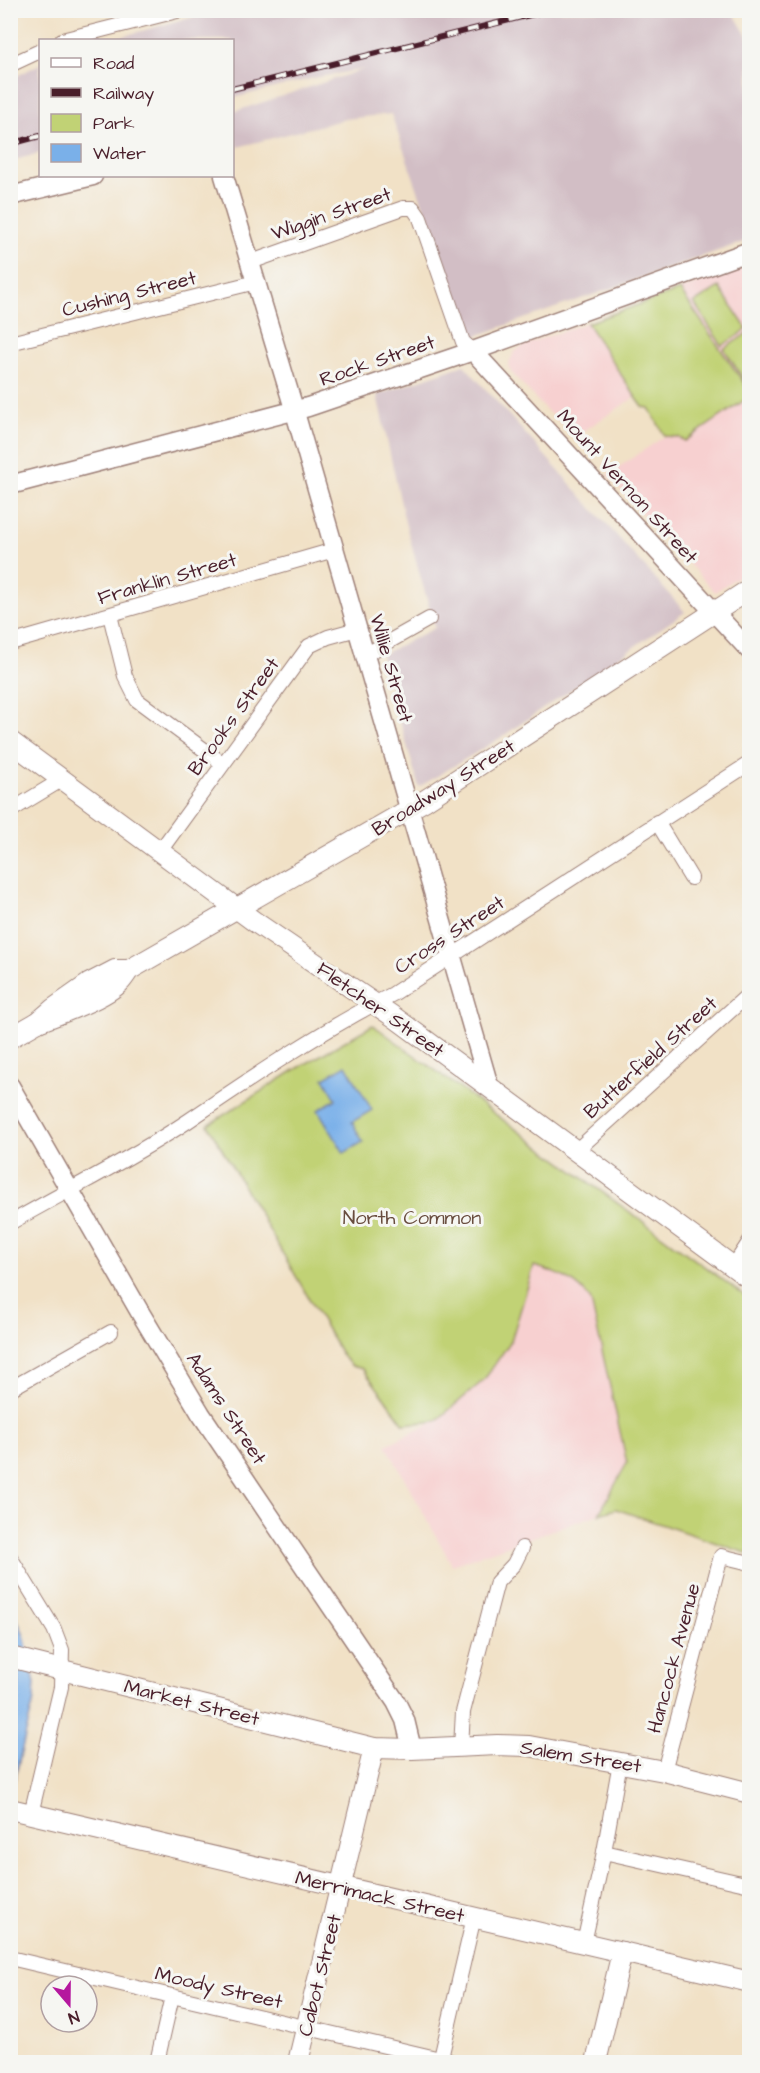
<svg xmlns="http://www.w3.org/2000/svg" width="760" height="2073" viewBox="0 0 760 2073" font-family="'Architects Daughter',sans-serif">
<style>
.built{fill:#f7d0d0}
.industrial{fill:#d2bec5}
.green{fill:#c1d275;stroke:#867850;stroke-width:1.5}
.water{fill:#7ab0e9;stroke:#62688a;stroke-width:1.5}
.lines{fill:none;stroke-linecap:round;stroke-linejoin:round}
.minor-casing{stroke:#9e8078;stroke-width:16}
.tertiary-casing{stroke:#9e8078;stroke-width:21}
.secondary-casing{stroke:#9e8078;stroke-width:22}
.minor{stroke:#fff;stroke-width:14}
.tertiary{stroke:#fff;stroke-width:18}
.secondary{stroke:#fff;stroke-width:20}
.rail-casing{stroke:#4a1f2b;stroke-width:6}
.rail{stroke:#f6f6f2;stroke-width:4;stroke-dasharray:11;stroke-linecap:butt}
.labels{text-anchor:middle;stroke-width:6;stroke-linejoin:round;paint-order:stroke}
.street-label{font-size:20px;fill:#4a1f2b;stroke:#f6f6f2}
.park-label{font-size:20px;fill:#684c3e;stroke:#f6f6f2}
</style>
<rect width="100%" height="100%" fill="#f6f6f2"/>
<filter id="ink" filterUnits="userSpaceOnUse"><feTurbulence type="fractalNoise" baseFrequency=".0167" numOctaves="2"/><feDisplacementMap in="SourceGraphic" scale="12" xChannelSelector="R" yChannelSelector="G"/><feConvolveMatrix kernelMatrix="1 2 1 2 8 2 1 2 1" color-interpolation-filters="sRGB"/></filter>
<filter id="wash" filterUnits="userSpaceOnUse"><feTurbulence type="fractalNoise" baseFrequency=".008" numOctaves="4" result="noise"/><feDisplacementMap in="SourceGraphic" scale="24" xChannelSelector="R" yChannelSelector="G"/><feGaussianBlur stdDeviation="1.35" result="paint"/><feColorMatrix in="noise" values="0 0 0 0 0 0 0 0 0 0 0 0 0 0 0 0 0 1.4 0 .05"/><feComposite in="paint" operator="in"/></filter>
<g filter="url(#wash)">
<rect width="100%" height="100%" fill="#f1e1c6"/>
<g class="built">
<polygon points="749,265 749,569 715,592 607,475 665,436 649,408 643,407 635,397 576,436 545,409 511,372 508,365 514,352 527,344"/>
<polygon points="534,1265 569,1279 585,1291 591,1301 627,1463 599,1514 452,1565 386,1445 436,1421 484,1380 511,1341"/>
</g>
<g class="industrial">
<polygon points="216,11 732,11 749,39 749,240 470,338 391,114 345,119 238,147 233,133 233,112 365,69 318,77 233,98 232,40 108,40"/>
<polygon points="40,64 40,153 11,161 11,79"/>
<polygon points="464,365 685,612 500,738 419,787 381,655 435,628 405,522 377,395"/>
</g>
<g class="green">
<polygon points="719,287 747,329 722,346 694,303"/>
<polygon points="680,290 750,392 749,397 685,441 678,437 665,436 649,408 643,407 635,396 587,323"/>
<polygon points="749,332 750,332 749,388 724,349"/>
<path d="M373,1025L749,1299V1554L616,1509L599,1514L627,1463L591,1301C580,1281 555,1272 534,1266L511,1341L484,1380L436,1421L404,1424L363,1369L352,1366L343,1357L208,1125L293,1071Z"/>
</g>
<g class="water">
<polygon points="346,1065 372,1110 352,1122 363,1142 344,1153 318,1110 336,1099 324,1078"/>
<polygon points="11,1605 24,1635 35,1683 34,1700 11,1794 11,1719 19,1683 11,1660"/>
</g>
</g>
<g filter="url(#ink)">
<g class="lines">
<g class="minor-casing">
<g id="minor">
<polyline points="62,40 181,10"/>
<polyline points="10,65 40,51"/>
<polyline points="251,262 403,208 413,208 420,218 463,342 473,351"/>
<polyline points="10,343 256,282"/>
<polyline points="110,615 125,676 137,700 222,763"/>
<polyline points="10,643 334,550"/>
<polyline points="365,655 429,619"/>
<polyline points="10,811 63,779"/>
<polyline points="657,822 691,878"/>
<polyline points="160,851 309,646 328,637 357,629"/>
<polyline points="577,1150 750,993"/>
<path d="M10,1223C69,1189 131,1159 188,1121C254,1076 321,1031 393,994L750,763"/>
<polyline points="733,1267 750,1241"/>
<polyline points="10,1389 111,1332"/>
<polyline points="10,1557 54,1629 62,1650 61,1687 31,1814"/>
<polyline points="461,1747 463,1712 497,1582 514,1564 522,1548"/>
<polyline points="664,1771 721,1556 750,1563"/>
<polyline points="604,1852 750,1885"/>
<polyline points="584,1943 604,1852 620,1762"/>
<polyline points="10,1958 453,2062"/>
<polyline points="157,2062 172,1996"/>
<polyline points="440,2062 474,1917"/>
</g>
</g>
<g class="tertiary-casing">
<g id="tertiary">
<polyline points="224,176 292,402 489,1086"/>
<polyline points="10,196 93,176"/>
<polyline points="473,351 750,651"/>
<polyline points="10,485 308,407 473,351 750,251"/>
<polyline points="10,1086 141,1314 201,1414 396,1702 405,1720 412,1749"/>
</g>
</g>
<g class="secondary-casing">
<g id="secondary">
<polyline points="10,741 255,922 394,1017 750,1279"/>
<path d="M38,1022C57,1015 107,997 120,982C123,979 126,974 129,970L424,801L750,589"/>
<polyline points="10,1038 38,1022 53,1009 90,983 115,970 129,970"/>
<polyline points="10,1657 374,1748 412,1749 497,1745 529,1746 664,1771 750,1793"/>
<polyline points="10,1809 750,1982"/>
<polyline points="298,2062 374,1748"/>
<polyline points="596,2062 622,1952"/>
</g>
</g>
<use href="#minor" class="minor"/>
<use href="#tertiary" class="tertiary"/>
<use href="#secondary" class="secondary"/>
<g class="rail-casing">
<g id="rail">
<polyline points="232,89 550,10"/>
<polyline points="10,144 40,136"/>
</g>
</g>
<use href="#rail" class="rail"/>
</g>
</g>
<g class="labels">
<g class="street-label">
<text transform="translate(331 213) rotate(-19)" y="7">Wiggin Street</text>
<text transform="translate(129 293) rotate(-14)" y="7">Cushing Street</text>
<text transform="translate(377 360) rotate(-19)" y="7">Rock Street</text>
<text transform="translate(628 486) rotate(48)" y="7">Mount Vernon Street</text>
<text transform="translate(167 578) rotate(-16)" y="7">Franklin Street</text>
<text transform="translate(392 668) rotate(74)" y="7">Willie Street</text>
<text transform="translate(233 716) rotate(-54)" y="7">Brooks Street</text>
<text transform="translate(443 787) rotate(-32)" y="7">Broadway Street</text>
<text transform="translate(449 934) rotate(-33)" y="7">Cross Street</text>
<text transform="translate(381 1009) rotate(35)" y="7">Fletcher Street</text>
<text transform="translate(650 1057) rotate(-42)" y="7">Butterfield Street</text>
<text transform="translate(227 1408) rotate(57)" y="7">Adams Street</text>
<text transform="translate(673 1658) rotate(-75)" y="7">Hancock Avenue</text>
<text transform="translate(192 1702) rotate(14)" y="7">Market Street</text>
<text transform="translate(581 1756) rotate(9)" y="7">Salem Street</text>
<text transform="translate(380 1896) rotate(13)" y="7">Merrimack Street</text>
<text transform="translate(319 1975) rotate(-76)" y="7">Cabot Street</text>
<text transform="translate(219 1987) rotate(13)" y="7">Moody Street</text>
</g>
<g class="park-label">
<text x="412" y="1224">North Common</text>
</g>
</g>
<rect width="760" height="2073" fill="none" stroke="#f6f6f2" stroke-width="36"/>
<rect x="39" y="39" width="195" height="138" fill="#f6f6f2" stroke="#b1a0a2" stroke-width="1.5"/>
<rect x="51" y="58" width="30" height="9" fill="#ffffff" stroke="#b1a0a2" stroke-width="1.5"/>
<text x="93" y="69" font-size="18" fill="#4a1f2b">Road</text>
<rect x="51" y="88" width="30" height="9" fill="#4a1f2b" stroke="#b1a0a2" stroke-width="1.5"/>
<text x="93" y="99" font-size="18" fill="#4a1f2b">Railway</text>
<rect x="51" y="114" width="30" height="18" fill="#c1d275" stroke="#b1a0a2" stroke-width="1.5"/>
<text x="93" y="129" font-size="18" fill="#4a1f2b">Park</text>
<rect x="51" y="144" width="30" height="18" fill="#7ab0e9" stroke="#b1a0a2" stroke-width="1.5"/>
<text x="93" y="159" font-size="18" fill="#4a1f2b">Water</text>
<g transform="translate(69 2004) rotate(160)"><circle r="28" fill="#f6f6f2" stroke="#b1a0a2" stroke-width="1.5"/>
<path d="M0-4.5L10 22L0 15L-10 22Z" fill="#b5179e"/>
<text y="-9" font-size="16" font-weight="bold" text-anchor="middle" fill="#4a1f2b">N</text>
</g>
</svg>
